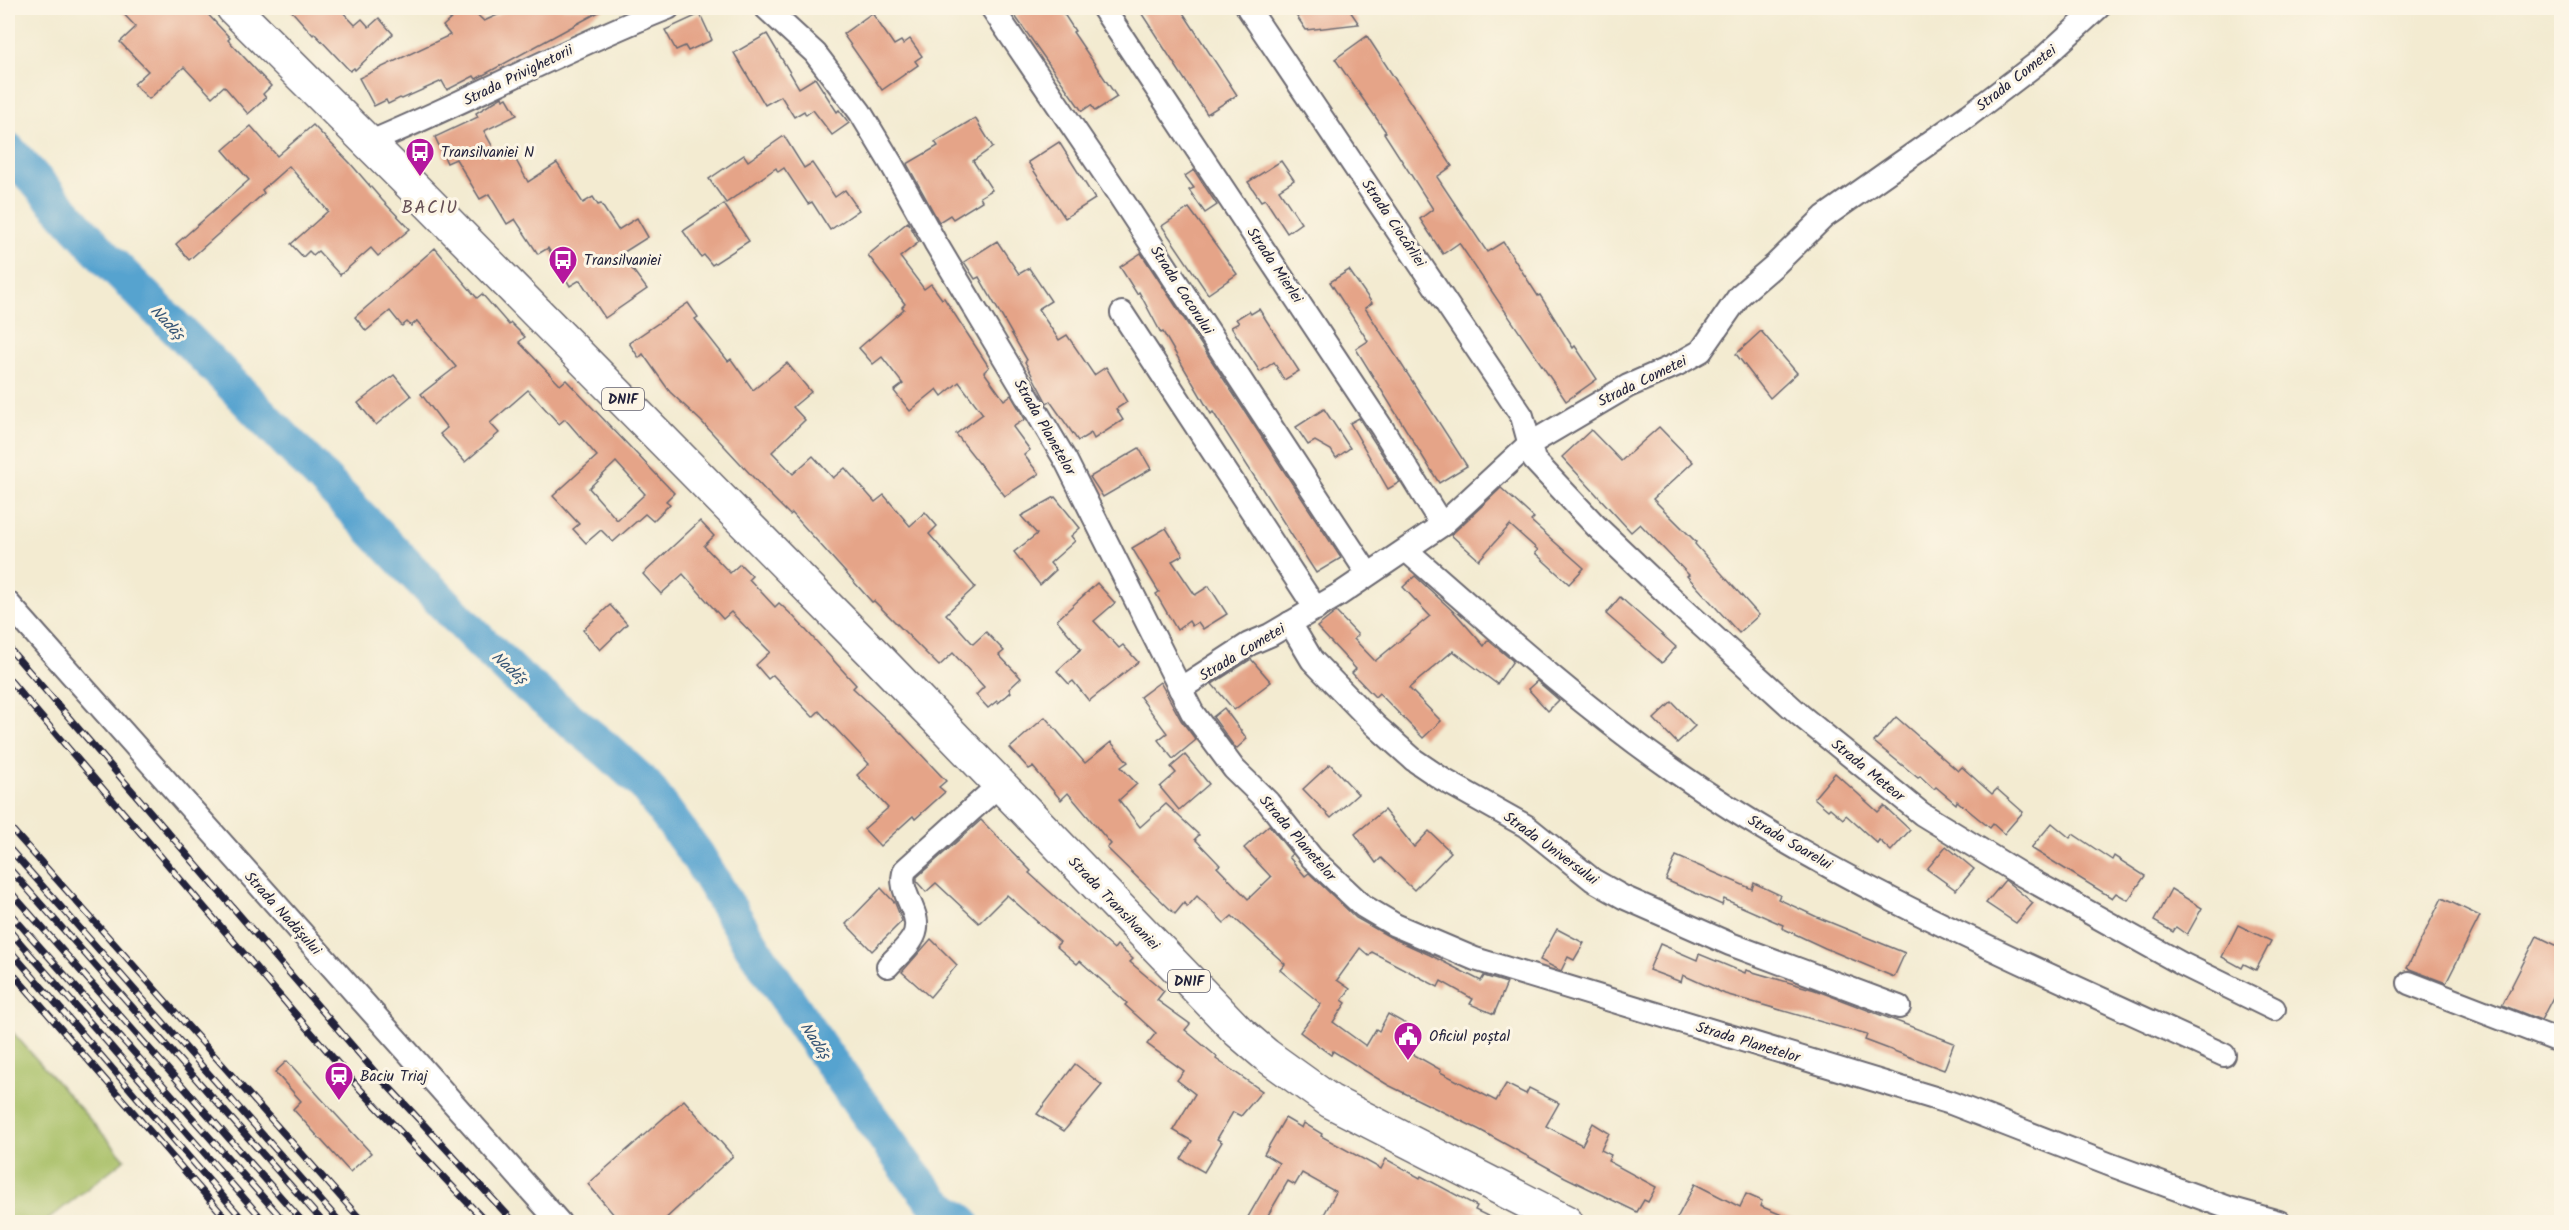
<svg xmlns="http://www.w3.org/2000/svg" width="2569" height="1230" viewBox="0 0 2569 1230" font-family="Kalam,sans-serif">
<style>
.green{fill:#a6be63;stroke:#64704f;stroke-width:1.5}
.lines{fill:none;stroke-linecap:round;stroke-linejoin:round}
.river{stroke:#56a3cf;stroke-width:36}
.building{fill:#e5a488;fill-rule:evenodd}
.street-casing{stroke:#6b6870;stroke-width:26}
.primary-casing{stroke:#6b6870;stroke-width:36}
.street{stroke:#fff;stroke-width:22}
.primary{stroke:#fff;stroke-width:33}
.rail-casing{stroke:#22223b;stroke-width:7}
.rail{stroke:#fcf5e5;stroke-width:4.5;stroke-dasharray:14;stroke-linecap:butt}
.labels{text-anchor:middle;stroke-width:6;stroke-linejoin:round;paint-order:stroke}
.shield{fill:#fcf5e5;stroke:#63616e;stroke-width:1.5}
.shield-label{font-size:14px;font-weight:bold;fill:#22223b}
.street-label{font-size:15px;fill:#22223b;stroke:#fcf5e5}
.poi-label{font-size:15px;fill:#22223b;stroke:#fcf5e5;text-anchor:start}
.water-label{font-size:16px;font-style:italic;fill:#375676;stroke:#fcf5e5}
.quarter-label{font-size:18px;letter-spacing:1.5px;fill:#665056;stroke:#fcf5e5}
</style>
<rect width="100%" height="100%" fill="#fcf5e5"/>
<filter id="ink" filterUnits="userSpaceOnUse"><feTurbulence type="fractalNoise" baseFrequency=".0167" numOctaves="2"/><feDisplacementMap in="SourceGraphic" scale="12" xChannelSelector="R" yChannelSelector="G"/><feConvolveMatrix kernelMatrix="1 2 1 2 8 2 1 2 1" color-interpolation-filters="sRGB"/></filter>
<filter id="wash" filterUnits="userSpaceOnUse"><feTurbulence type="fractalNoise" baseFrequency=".008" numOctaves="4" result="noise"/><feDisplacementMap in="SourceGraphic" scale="24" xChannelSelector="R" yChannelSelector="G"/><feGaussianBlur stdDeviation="1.35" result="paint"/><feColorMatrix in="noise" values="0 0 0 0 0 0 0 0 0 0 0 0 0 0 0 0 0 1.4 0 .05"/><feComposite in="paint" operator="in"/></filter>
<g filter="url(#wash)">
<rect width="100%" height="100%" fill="#f3ebd1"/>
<polygon class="green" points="8,1027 125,1159 45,1222 8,1222"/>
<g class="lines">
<polyline class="river" points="8,150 107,259 222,374 480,641 515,675 608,751 645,785 697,855 748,940 819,1046 907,1168 934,1202 962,1222"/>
</g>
<g id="blocks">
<g class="building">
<polygon points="118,8 202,8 230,38 228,40 271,86 263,94 266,98 248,114 224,86 212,97 184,67 149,99 134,84 148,71 120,42 136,27"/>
<polygon points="289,8 339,8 355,25 362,19 369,27 379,18 393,34 355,70 354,68 350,71 314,33 313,35"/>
<polygon points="463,8 470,8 484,21 513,8 606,8 476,79 474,76 447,90 442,81 402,99 400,98 388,104 386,100 374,106 359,78 450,35 443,26"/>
<polygon points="1030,8 1060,8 1075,31 1073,32 1117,97 1095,111 1091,105 1082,111 1015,16"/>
<polygon points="1138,8 1180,8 1237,95 1207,114"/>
<polygon points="1291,8 1348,8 1359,24 1306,30"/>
<polygon points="872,13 894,45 901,41 903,44 910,39 922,56 915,61 918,65 882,90 843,34"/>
<polygon points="700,14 712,40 688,51 685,46 676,50 665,30"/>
<polygon points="767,34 799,88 815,78 837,112 839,110 849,123 832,135 813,110 806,115 804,111 794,117 781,96 765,105 734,53"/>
<polygon points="1367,36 1452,166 1437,177 1487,252 1503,242 1538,296 1540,295 1573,348 1575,346 1597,379 1566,401 1459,243 1443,254 1420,219 1433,209 1384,133 1386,132 1335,59"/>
<polygon points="502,97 503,100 507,98 517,115 484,131 500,160 512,153 528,182 557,163 583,203 593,197 598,205 601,204 618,230 637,218 648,237 621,254 647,289 605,318 580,280 570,286 548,248 538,254 515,219 507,224 489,194 480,199 456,159 447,163 435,137 478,117 476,113"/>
<polygon points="975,118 993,147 973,161 992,190 980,197 982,201 953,219 950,215 939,222 907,164 938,146 935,142"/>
<polygon points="313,125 350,163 382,200 410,229 378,256 371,248 340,275 318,251 313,255 309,251 303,257 291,244 328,211 289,166 262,190 264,193 189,260 176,244 249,180 223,150 251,126 277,156"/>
<polygon points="784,136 804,168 812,163 835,197 845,190 859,210 830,230 812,202 808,204 784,168 778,172 776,168 726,203 709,179 744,155 748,161"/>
<polygon points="1059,142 1095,199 1065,218 1028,162"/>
<polygon points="1281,161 1294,180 1279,190 1301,223 1287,233 1265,199 1261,201 1248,182"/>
<polygon points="1194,170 1217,205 1205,213 1189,190 1194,188 1185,176"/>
<polygon points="724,204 749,241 712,265 704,255 701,257 683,231"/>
<polygon points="1189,208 1237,274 1208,294 1162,226"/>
<polygon points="908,222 919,242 900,257 924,289 931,284 942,299 944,298 989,367 984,372 1004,400 1011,395 1025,419 1013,427 1030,450 1024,455 1039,474 1005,496 956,434 983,414 959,382 942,396 937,389 910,411 894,391 903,384 882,357 873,364 859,348 904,309 902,307 905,304 868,255"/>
<polygon points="997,241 1019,274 1029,268 1051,301 1038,309 1059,340 1067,335 1094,375 1106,367 1127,402 1116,409 1123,420 1094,439 1091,433 1078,441 1050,401 1047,403 1025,362 1027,360 979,277 975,279 964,262"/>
<path d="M435,248L477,298L482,294L509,325L511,323L525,337L519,342L560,385L566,380L674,493L666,501L670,504L653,521L645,514L613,542L601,530L586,543L573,529L579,524L553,496L597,456L565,419L559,424L528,390L490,423L499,433L465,462L440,434L447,428L421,394L456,367L417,321L411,326L407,322L402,326L390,311L366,331L355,317ZM616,462L645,494L617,520L589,488Z"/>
<polygon points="1141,253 1341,558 1316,573 1213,412 1211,414 1163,332 1161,333 1139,292 1137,294 1120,267"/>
<polygon points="1349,270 1372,303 1365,308 1467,466 1439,483 1356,349 1368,341 1330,282"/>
<polygon points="688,303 698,317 695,319 728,361 731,359 753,390 787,363 811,392 793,407 805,420 772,452 793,474 813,456 833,478 845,468 875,502 884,495 910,526 925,512 937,526 929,534 975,587 946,614 973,644 986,632 1004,651 999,655 1021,678 1009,689 1011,692 998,703 997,701 988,708 976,695 984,687 953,653 939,666 874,601 872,602 792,513 790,515 765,490 701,421 670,392 643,354 639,358 629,343"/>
<polygon points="1259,309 1299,371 1284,380 1274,362 1260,372 1231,327 1239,323 1236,319 1249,311 1251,314"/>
<polygon points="1761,331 1797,373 1770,398 1736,354"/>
<polygon points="394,375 411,396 376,425 358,403"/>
<polygon points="1324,409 1350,448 1336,458 1331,450 1315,441 1308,445 1296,427"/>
<polygon points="1359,418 1400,482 1388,489 1350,423"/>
<polygon points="1659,427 1693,462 1653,499 1696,542 1695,544 1759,615 1739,633 1687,576 1689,575 1640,524 1631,532 1562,457 1591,430 1621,461"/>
<polygon points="1139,448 1151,469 1103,497 1090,477"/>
<polygon points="1501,488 1534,518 1531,521 1584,568 1569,584 1535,553 1538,550 1510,525 1479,560 1451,535"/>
<polygon points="1055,497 1080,528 1071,536 1075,541 1050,563 1056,570 1040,585 1014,552 1037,534 1021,516"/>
<polygon points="700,521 714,536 704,546 730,573 740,564 752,576 749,579 775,607 779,603 794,617 856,685 853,688 902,734 946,781 939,787 945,792 915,819 913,816 880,846 864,829 888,808 857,775 869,764 819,711 813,717 773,675 768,679 756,665 770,652 731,612 723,619 683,574 661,594 643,574"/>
<polygon points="1166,528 1183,555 1172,561 1195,595 1209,586 1227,614 1203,629 1198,622 1192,626 1189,621 1177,630 1156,594 1159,592 1132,548"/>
<polygon points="1415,576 1456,614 1484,646 1488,640 1513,661 1497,684 1453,651 1409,688 1441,721 1423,738 1379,693 1375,697 1352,673 1356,669 1317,627 1336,612 1358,635 1354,639 1375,661 1430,616 1403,587"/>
<polygon points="1097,583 1115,603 1094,621 1119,648 1123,645 1138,662 1089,701 1073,681 1069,684 1057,671 1081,649 1057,620"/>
<polygon points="1620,597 1676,647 1662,663 1606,614"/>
<polygon points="610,605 627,624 600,650 583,630"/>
<polygon points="1251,659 1271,682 1234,710 1212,684"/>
<polygon points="1537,681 1559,700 1548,711 1528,689"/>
<polygon points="1160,682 1181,720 1196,740 1173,759 1158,740 1167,733 1140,697"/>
<polygon points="1672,702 1695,726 1677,743 1654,719"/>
<polygon points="1224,708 1247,739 1236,749 1213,717"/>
<polygon points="1045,717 1085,763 1111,742 1128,762 1121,767 1137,784 1119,800 1140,827 1166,804 1199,835 1195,839 1220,865 1217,867 1248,899 1271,877 1244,848 1269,825 1292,854 1289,857 1305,876 1309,873 1356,918 1390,937 1430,955 1481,981 1484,976 1507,983 1494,1014 1470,1004 1473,999 1441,981 1438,987 1372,952 1369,956 1360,948 1337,980 1350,989 1342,1000 1346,1003 1333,1022 1366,1046 1376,1029 1379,1031 1388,1014 1413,1028 1402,1048 1441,1070 1440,1072 1496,1101 1506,1084 1526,1094 1529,1088 1559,1103 1546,1126 1582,1145 1593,1123 1609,1133 1601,1150 1611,1155 1608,1161 1656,1187 1648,1202 1644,1200 1637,1212 1565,1177 1480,1130 1388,1085 1333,1051 1331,1055 1300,1032 1321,1004 1280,970 1285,964 1232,916 1224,923 1197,896 1187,907 1184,903 1175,914 1107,848 1111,844 1068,793 1061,800 1033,767 1029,769 1010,748"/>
<polygon points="1896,717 1958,771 1962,767 1992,794 1997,789 2023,812 2004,834 1993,824 1990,828 1957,801 1956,804 1936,787 1934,789 1920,776 1918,778 1874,742"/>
<polygon points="1185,755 1209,784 1179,810 1160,787 1176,773 1171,767"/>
<polygon points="1330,764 1358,794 1331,818 1303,789"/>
<polygon points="1835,773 1878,812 1884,806 1910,830 1891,851 1879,840 1877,843 1846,815 1843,819 1830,808 1828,810 1814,798"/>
<polygon points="1384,810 1414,847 1429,831 1451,852 1414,890 1381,858 1376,863 1355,834"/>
<polygon points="981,820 1031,871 1029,873 1080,919 1114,949 1117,945 1133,959 1130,962 1164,991 1157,1000 1190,1024 1185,1030 1217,1057 1216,1059 1262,1091 1241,1116 1233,1112 1217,1139 1222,1142 1204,1172 1181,1159 1192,1141 1173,1130 1195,1094 1177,1080 1184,1071 1147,1044 1156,1033 1125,1005 1127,1003 1080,961 1077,964 1056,946 1060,942 1007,895 979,923 936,883 926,892 917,882 917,877"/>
<polygon points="2052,823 2070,838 2073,834 2112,860 2114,856 2145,876 2128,900 2116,893 2112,898 2031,848"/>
<polygon points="1946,846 1974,869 1956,890 1927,869"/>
<polygon points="1676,856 1752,889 1754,883 1780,895 1778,899 1817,917 1905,953 1894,977 1825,948 1782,928 1783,925 1724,899 1722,905 1666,880"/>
<polygon points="2005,880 2033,903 2016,923 1986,903"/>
<polygon points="881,888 895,903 902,921 872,951 846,924"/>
<polygon points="2171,889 2202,908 2187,935 2176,927 2173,932 2154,921"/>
<polygon points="2442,898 2480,916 2446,983 2407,968"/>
<polygon points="2238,925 2271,941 2256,970 2244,964 2242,968 2222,957"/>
<polygon points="1557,929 1584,943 1574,960 1568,957 1561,971 1540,960"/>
<polygon points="2537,936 2562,948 2562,980 2541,1020 2502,1005"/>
<polygon points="931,939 957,965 930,997 902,972"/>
<polygon points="1660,944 1697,960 1699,954 1745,973 1746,970 1815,990 1954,1043 1944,1070 1865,1040 1867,1035 1725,994 1683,975 1681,982 1649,970"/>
<polygon points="287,1061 371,1153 350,1172 293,1109 301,1101 275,1072"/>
<polygon points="1075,1064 1102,1085 1064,1131 1037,1114"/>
<polygon points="684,1100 733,1156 662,1222 620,1222 588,1184"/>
<polygon points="1285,1118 1302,1128 1304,1123 1322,1134 1321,1136 1381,1169 1386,1159 1420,1178 1421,1176 1477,1206 1475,1210 1500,1222 1320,1222 1336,1192 1302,1173 1295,1185 1288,1181 1264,1222 1257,1222 1248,1217 1279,1163 1264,1154"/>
<polygon points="1695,1184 1740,1207 1746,1194 1762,1201 1760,1206 1799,1222 1675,1222"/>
</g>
</g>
</g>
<g filter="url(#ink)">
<use href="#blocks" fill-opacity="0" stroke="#6b6870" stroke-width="1.5"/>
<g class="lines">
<g class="street-casing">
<g id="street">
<polyline points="766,8 815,53 860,112 892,165 935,242 1066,461 1192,712 1234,769 1268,802 1312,858 1363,906 1395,925 1475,959 1951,1103 2111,1165 2229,1208 2279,1222"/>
<polyline points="992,8 1119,195 1368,574"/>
<polyline points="1103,8 1382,428 1442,525"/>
<polyline points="1248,8 1522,416 1534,460 1597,527 1679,605 1800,715 1922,814 2020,874 2182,964 2274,1009"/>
<path d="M368,143C469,101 566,48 668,8"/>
<polyline points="1122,313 1316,609"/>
<path d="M1406,550C1494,627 1580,705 1676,772C1845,890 2038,969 2224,1055"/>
<polyline points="8,603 559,1222"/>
<polyline points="1290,623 1312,660 1376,726 1414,760 1442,779 1526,826 1593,880 1623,897 1730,944 1899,1007"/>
<polyline points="1180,689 1249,644 1270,635 1340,594 1442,525 1528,445 1628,386 1678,364 1701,351 1740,295 1776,264 1824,217 1969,115 2040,61 2098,8"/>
<path d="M888,966C897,956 911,945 915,933C922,911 896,892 905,870L1000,784"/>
<polyline points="2409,983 2562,1042"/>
</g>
</g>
<g class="primary-casing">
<polyline id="primary" points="233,8 412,186 876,656 1238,1031 1266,1055 1330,1101 1566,1222"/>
</g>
<use href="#street" class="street"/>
<use href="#primary" class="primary"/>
<g class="rail-casing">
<g id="rail">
<polyline points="8,647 375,1072 514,1222"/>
<polyline points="8,678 358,1087 486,1222"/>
<polyline points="8,825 363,1222"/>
<polyline points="8,847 340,1222"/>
<polyline points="8,867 323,1222"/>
<polyline points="8,889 303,1222"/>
<polyline points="8,911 285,1222"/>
<polyline points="8,929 265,1222"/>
<polyline points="8,948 245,1222"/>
<polyline points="8,968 229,1222"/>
</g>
</g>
<use href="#rail" class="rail"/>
</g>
</g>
<defs>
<g id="bus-pin" transform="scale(1.5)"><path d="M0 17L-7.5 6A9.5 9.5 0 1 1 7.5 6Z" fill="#b5179e" stroke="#fcf5e5"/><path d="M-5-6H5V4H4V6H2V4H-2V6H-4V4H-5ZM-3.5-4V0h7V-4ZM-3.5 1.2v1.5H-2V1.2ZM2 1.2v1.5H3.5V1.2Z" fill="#fff"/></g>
<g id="civic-pin" transform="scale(1.5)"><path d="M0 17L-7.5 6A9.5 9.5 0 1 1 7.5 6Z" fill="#b5179e" stroke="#fcf5e5"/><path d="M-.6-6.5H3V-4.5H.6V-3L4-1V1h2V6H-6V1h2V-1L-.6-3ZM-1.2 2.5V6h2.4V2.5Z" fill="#fff"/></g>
<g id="station-pin" transform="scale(1.5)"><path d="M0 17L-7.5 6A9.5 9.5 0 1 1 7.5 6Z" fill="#b5179e" stroke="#fcf5e5"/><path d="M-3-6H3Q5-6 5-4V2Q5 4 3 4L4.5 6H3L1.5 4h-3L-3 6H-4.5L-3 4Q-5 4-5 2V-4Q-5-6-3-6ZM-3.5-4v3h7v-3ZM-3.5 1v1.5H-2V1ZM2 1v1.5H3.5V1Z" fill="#fff"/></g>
</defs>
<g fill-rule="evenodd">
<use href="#bus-pin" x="420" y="152"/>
<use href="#bus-pin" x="563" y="260"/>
<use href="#civic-pin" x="1408" y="1036"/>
<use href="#station-pin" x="339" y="1076"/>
</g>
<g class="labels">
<g class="shield">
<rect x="602" y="388" width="42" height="22" rx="4.5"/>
<rect x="1168" y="970" width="42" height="22" rx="4.5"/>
</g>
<g class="shield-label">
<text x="623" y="404">DN1F</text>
<text x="1189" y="986">DN1F</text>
</g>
<g class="street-label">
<text transform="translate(518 75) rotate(-26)" y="5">Strada Privighetorii</text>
<text transform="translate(2016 78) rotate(-38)" y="5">Strada Cometei</text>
<text transform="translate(1394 223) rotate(56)" y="5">Strada Ciocârliei</text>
<text transform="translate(1275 265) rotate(56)" y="5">Strada Mierlei</text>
<text transform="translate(1182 290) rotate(57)" y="5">Strada Cocorului</text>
<text transform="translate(1642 381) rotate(-26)" y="5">Strada Cometei</text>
<text transform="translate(1045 427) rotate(60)" y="5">Strada Planetelor</text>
<text transform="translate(1242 652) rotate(-31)" y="5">Strada Cometei</text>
<text transform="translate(1868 770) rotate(39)" y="5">Strada Meteor</text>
<text transform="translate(1298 838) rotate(49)" y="5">Strada Planetelor</text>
<text transform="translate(1790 842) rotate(30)" y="5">Strada Soarelui</text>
<text transform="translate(1551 848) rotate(36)" y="5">Strada Universului</text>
<text transform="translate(1114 903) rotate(46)" y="5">Strada Transilvaniei</text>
<text transform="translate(283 913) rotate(48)" y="5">Strada Nadășului</text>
<text transform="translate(1748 1042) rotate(17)" y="5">Strada Planetelor</text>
</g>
<g class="poi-label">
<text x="441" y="157">Transilvaniei N</text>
<text x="584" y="265">Transilvaniei</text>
<text x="1429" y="1041">Oficiul poștal</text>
<text x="360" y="1081">Baciu Triaj</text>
</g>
<g class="water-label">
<text transform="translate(168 322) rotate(46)" y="6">Nadăș</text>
<text transform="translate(510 667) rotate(41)" y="6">Nadăș</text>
<text transform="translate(816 1040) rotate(56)" y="6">Nadăș</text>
</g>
<g class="quarter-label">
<text x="430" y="213">BACIU</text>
</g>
</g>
<rect width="2569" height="1230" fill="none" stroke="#fcf5e5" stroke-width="30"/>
</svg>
